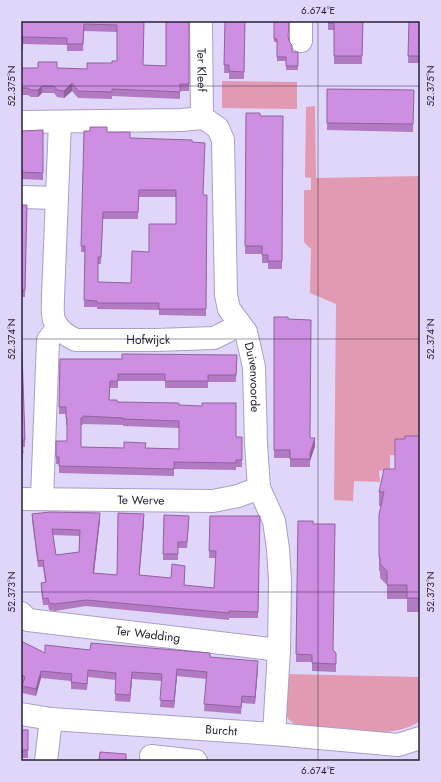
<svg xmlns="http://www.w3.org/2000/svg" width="441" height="782" viewBox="0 0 441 782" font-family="Jost,sans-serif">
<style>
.green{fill:#e19ab1}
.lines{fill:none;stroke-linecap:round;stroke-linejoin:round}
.minor-casing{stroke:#aa9ec8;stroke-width:24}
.minor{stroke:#fff;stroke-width:22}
.wall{fill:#b17ac2;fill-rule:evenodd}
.shaded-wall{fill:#90639e}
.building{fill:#ce8ee2;stroke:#90639e;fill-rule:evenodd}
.ticks{fill:none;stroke:#272233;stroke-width:1;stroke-opacity:0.45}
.labels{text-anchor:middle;stroke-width:3.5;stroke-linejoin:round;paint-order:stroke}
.street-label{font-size:12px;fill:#272233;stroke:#e0d6fa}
.neatline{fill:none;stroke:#272233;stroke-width:1.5}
.ticks-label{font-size:10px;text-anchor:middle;fill:#272233}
</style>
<rect width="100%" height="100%" fill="#e0d6fa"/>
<g class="green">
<polygon points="222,81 297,82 297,109 222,108"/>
<polygon points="315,106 316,178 420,176 420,456 390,455 390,469 379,471 380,482 354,481 353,501 334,500 336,304 310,293 311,249 304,242 304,190 311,190 311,178 305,177 306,107"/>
<path d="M285,674L420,677V721C397,736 374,732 347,730C330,729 314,727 297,726L288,719L285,708Z"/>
</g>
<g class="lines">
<g class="minor-casing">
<g id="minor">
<path id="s1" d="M201,21L202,118"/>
<polyline points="301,21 301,41"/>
<path id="s2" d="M21,122L182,120L202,118L208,121L218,128L223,140L226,295L229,309L246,332L254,367L256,444L259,488L274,521L278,549L280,580L279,650L274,734"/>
<path id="s3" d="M60,122L53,297C53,304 52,314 54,320C58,330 67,336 76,340H156L214,338L234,328L239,324"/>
<polyline points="21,197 57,198"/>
<path id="s4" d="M21,499L213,501L238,496L259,488"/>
<polyline points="42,499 48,340 58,327"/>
<path id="s5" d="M21,613L28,620L279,650"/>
<path id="s6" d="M21,714L51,719L274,734L398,745L420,738"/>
<polyline points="151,756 196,761"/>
<polyline points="46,761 51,719"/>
</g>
</g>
<use href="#minor" class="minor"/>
</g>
<g class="wall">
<polygon points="21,21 144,21 143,65 166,66 189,21 189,91 180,91 180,99 112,96 112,99 78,98 72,91 64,98 57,97 54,93 42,93 38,97 31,97 28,95 21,95 21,68 57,68 87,69 112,63 117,61 117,32 84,31 83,51 67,51 67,45 23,44 23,50 21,50"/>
<polygon points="225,21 245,21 244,79 229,79 229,73 224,73"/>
<polygon points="274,21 289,37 292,52 298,52 298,70 286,70 286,61 277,61 277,42 274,42"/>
<polygon points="328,21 363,21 362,64 334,64 334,30 328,30"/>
<polygon points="409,21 420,21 420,63 408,63"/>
<polygon points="327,89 414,90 413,132 327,130"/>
<polygon points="246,113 260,116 283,116 282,269 268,269 268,263 262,263 262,254 245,254"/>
<polygon points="43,130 43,180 21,179 21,131"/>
<path d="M84,131L107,132L130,138L192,142L203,195H207L206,316L159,315V310L97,309V307H84L85,252H81ZM139,197H176V224L149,252L131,283L98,282V264H101L103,219H138Z"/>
<polygon points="21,205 27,205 25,297 21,297"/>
<polygon points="274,317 288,319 310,438 315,446 310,461 310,467 290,467 290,458 274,458"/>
<polygon points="21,322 25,440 25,447 22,447 23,460 21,460"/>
<path d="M237,355L236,382H208V388H165V381H118V388H110L109,400L117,402L179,405L236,437L242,444V467H236V470L174,469V476L59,473V464H56V441H67V425H66V414H59L60,359H122ZM83,424L123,425V426L179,428V449L81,447V425H83Z"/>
<polygon points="420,436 420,612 407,612 407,599 387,599 387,585 380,578 380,571 379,571 379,515 381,506 379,506 379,492 395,469 405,439"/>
<path d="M50,512L100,520L94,573L117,575L144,521L139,575L171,578L185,572L184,586L214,588L216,558H209L210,516H260L258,618H229V620L86,606L55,611L49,610L48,605H43L41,590V583L45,582L43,567H38L32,521V514ZM53,535L79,536V552L56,555Z"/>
<polygon points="164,515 189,522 187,548 178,548 178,560 163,560"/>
<polygon points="298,521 313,524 333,650 336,653 336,672 312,671 312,662 296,662"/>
<polygon points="21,641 45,653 90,650 210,657 258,668 255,704 242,703 241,714 204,711 206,679 177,676 174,708 160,707 162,681 132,679 130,702 115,701 116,680 88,677 87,690 71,689 71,681 41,678 36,696 22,693 22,686 23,682 21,681"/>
<rect x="21" y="730" width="7" height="28"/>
</g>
<g class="shaded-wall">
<polygon points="72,83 72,91 64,98 64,91"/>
<polygon points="42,86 42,93 38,97 38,90"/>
<polygon points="315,438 315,446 310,461 310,453"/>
<polygon points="100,513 100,520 93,580 93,573"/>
<polygon points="144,514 144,521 139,582 139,575"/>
<polygon points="258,661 258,668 255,704 255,697"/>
<polygon points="177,669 177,676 174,708 174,701"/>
<polygon points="41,671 41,678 36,696 36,689"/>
<polygon points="132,672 132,679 130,702 130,695"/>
</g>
<g class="building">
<polygon points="21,21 144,21 143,65 166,66 166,21 189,21 189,84 180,84 180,92 112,89 112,92 78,91 72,83 64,91 57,90 54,86 42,86 38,90 31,90 28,88 21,88 21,68 38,68 38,62 57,62 57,68 87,69 87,63 112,63 112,61 117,61 117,25 84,24 83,44 67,44 67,38 23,37 23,43 21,43"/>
<polygon points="225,21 245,21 244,72 229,71 229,65 224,65"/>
<polygon points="274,21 289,21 288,37 290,43 292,45 292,52 298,52 298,66 286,66 286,57 277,57 277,39 274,39"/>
<polygon points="328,21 363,21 362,56 334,56 334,23 328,23"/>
<polygon points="409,21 420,21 420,56 408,56"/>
<polygon points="327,89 414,90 413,124 327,123"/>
<polygon points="246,113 260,113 260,116 283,116 282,261 268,261 268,255 262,255 262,246 245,246"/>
<path d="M90,127H107V132H130V138L192,140V142L205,143L203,195H207L206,309H159V303H97V301L84,300L85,246H81L84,131H90ZM139,190H176V224H149V252L132,251L131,283L98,282V257H101L103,212H138Z"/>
<polygon points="43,130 43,173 21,172 21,131"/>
<polygon points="21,205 27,205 25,290 21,290"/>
<polygon points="274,317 288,317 288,319 311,320 310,438 315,438 310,453 310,459 290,459 290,450 274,450"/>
<polygon points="21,322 25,440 22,440 23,453 21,453"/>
<path d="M122,354L237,355L236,375H208V381H165V374H118V381H110L109,400H117V402L179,403V405L202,406V403H236V437H242V460H236V463L174,462V469L59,466V457H56V441H67V418H66V407H59L60,359H122ZM83,416L123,418V419L179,421V449L145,448L146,443L124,442V448L81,447V418H83Z"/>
<polygon points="405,436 420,436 420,598 407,598 407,585 387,585 387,571 380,564 380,557 379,557 379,515 384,492 379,492 384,469 395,469 395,439 405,439"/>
<path d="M50,512L100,513L93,573L117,575L118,513L144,514L139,575L171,578L172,564L185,566L184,585L214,588L216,551H209L210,516H260L258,612L229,611V613L86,600L55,604L49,603L48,598L43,599L41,583L46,582L43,560L38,561L32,514ZM52,529L80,530L79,552L56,555Z"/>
<polygon points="164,515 189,516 187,542 178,542 178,554 163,554"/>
<polygon points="298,521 313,521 313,524 335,524 333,650 336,653 336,664 312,663 312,655 296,654"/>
<polygon points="21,641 45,653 45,645 90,650 91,643 210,653 210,657 258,661 255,697 242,696 241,707 204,704 207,672 177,669 174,701 160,700 162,674 132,672 130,695 115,694 116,673 88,670 87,684 71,682 72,674 41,671 36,689 22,686 25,677 21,674"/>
<rect x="21" y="730" width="7" height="20"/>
<polygon points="100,752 126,754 126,761 99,761"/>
</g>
<path class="ticks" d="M318,21V761M21,86H420M21,339H420M21,592H420"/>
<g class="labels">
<g class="street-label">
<text dy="4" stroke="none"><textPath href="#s1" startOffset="49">Ter Kleef</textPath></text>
<text dy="4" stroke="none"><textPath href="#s3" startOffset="301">Hofwijck</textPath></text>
<text dy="4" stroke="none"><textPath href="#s2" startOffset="457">Duivenvoorde</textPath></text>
<text dy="4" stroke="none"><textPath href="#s4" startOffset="120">Te Werve</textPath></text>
<text dy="4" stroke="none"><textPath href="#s5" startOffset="131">Ter Wadding</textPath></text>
<text dy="4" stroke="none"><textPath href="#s6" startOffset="201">Burcht</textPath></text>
</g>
</g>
<rect width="441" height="782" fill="none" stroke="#e0d6fa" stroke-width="44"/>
<rect x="22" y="22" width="397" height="738" class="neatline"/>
<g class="ticks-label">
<text x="318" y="14">6.674°E</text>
<text transform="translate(11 86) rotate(-90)" y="4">52.375°N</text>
<text transform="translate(430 86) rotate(-90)" y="4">52.375°N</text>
<text transform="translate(11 339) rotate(-90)" y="4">52.374°N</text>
<text transform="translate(430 339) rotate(-90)" y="4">52.374°N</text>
<text transform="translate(11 592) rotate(-90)" y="4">52.373°N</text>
<text transform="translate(430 592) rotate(-90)" y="4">52.373°N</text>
<text x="318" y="774">6.674°E</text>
</g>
</svg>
